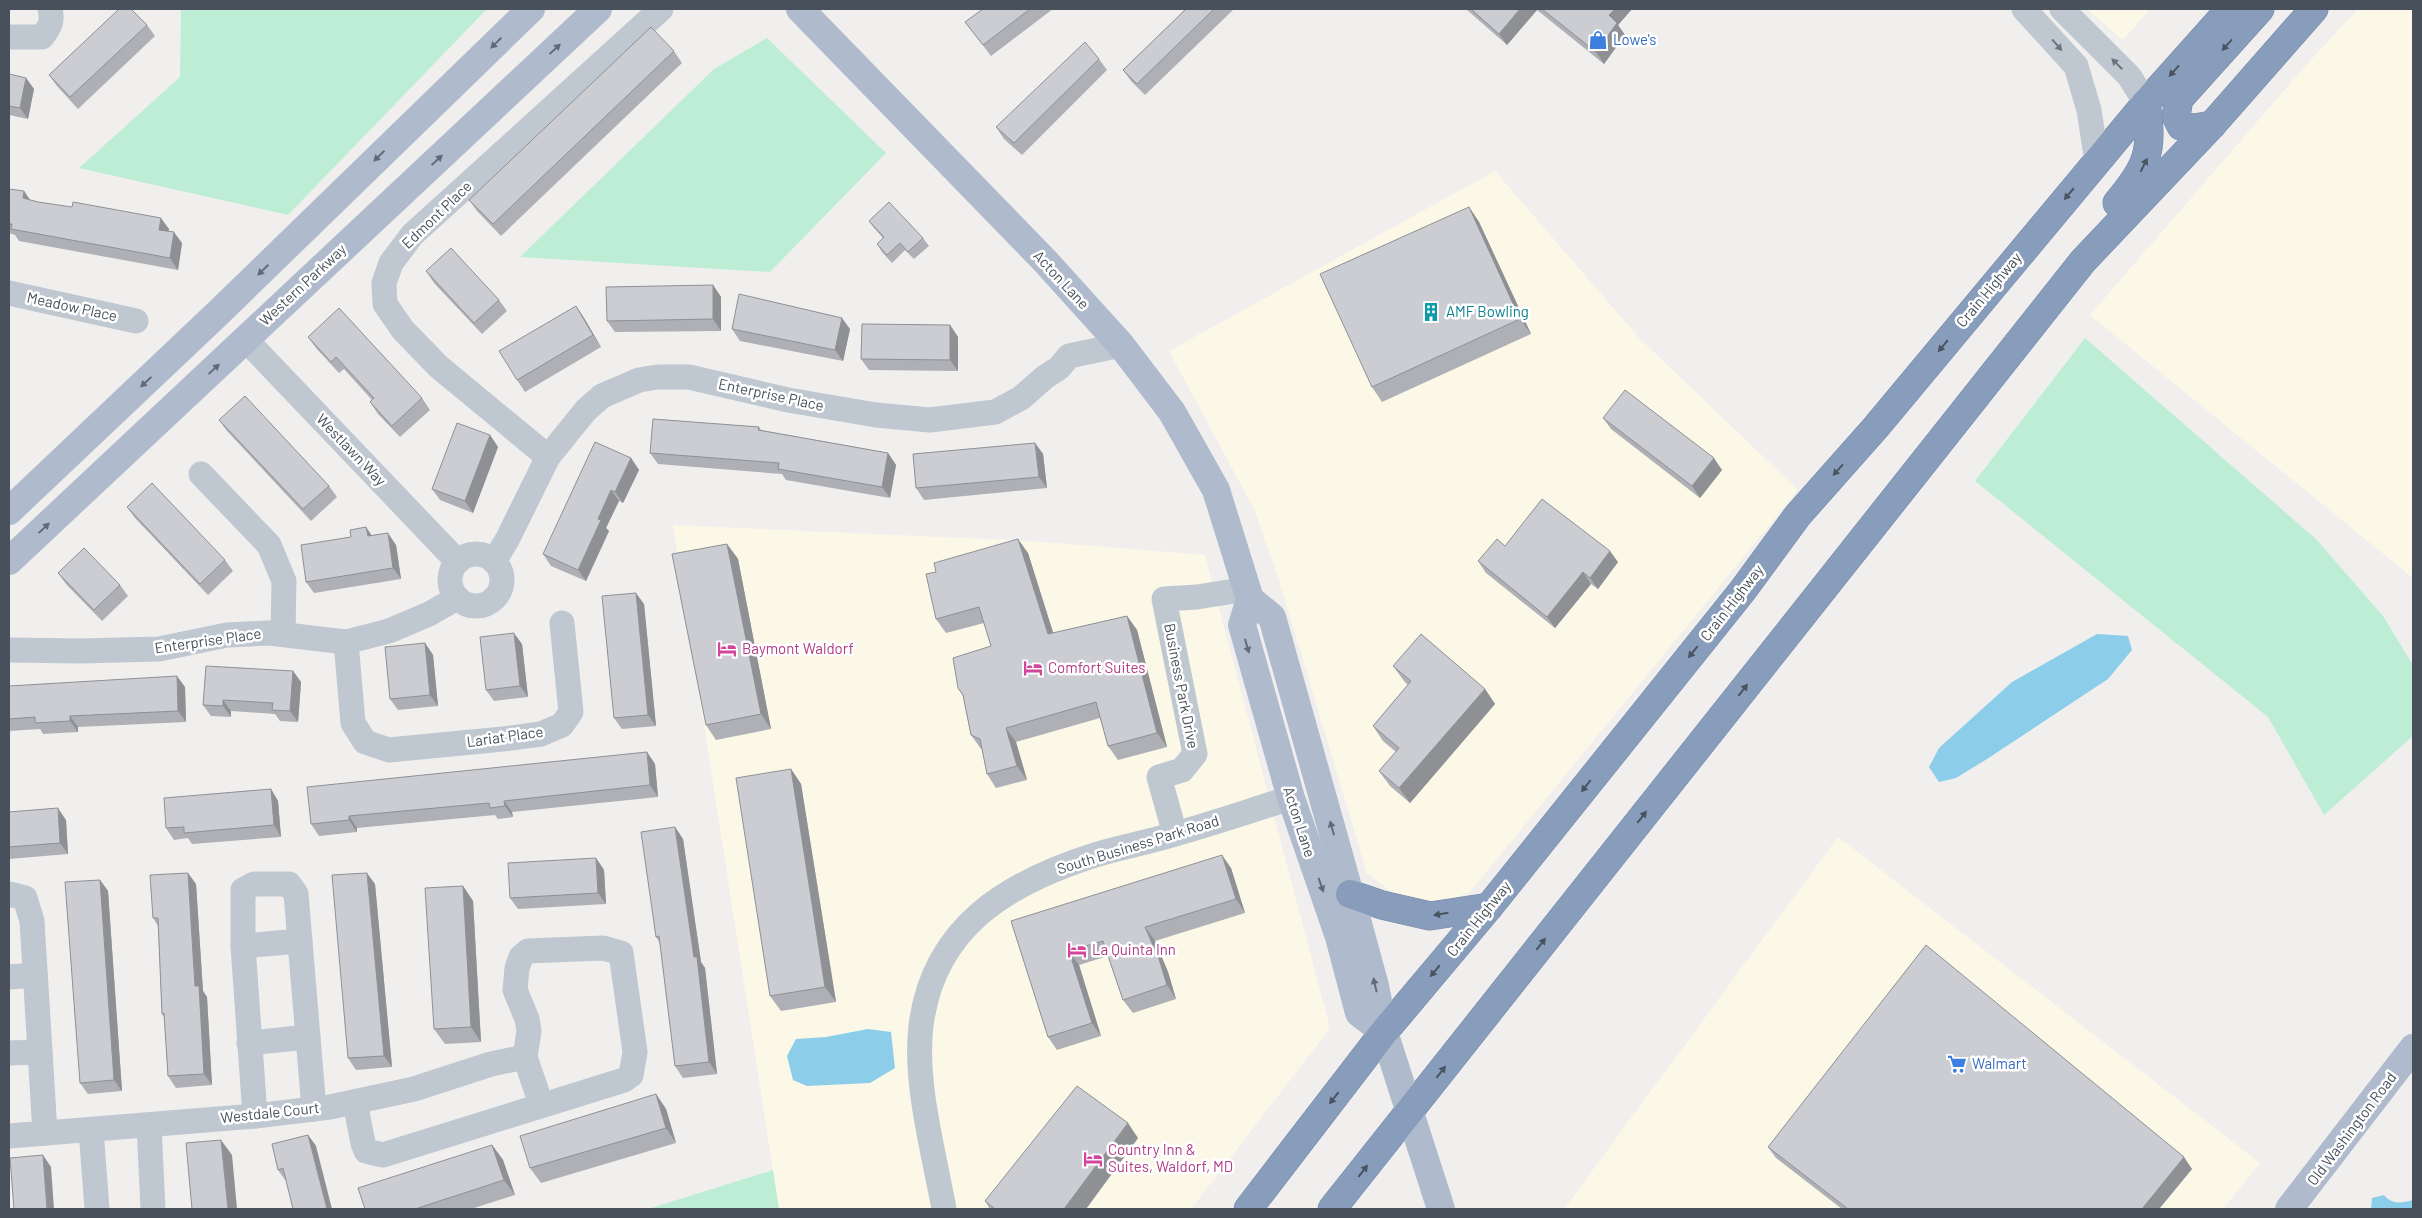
<svg xmlns="http://www.w3.org/2000/svg" width="2422" height="1218" viewBox="0 0 2422 1218" font-family="Barlow,sans-serif">
<style>
.commercial{fill:#fbf8e8}
.green{fill:#beedd5}
.water{fill:#8ccde9}
.lines{fill:none;stroke-linecap:round;stroke-linejoin:round}
.highway-casing{stroke:#7387a8;stroke-width:29}
.minor{stroke:#bfc7d0;stroke-width:25}
.major{stroke:#afbbcd;stroke-width:28}
.highway{stroke:#889cbc;stroke-width:28}
.wall{fill:#afb0b5}
.shaded-wall{fill:#8e9094}
.building{fill:#cbcdd3;stroke:#8e9094}
.oneway{fill:#616b78}
.oneway2{fill:#6b747e}
.oneway3{fill:#4a5460}
.labels{text-anchor:middle;stroke-width:5;stroke-linejoin:round;paint-order:stroke}
.shop-label{font-size:15px;fill:#366cbe;stroke:#fff;text-anchor:start}
.street-label{font-size:15px;fill:#47505b;stroke:#fff}
.culture-label{font-size:15px;fill:#0d838f;stroke:#fff;text-anchor:start}
.hotel-label{font-size:15px;fill:#b23c85;stroke:#fff;text-anchor:start}
</style>
<rect width="100%" height="100%" fill="#f1efee"/>
<g class="commercial">
<polygon points="2087,9 2150,9 2123,40"/>
<polygon points="2358,9 2413,9 2413,578 2090,315 2308,63"/>
<polygon points="1495,171 1639,338 1798,490 1470,892 1435,906 1398,897 1367,873 1278,577 1255,511 1169,351"/>
<polygon points="673,525 1031,541 1205,555 1330,1028 1191,1209 779,1209"/>
<polygon points="1838,837 2260,1163 2223,1209 1564,1209"/>
</g>
<g class="green">
<polygon points="181,9 487,9 288,215 79,168 180,77"/>
<polygon points="767,38 886,153 770,272 520,257 714,69"/>
<polygon points="2085,338 2316,539 2383,616 2413,665 2413,736 2324,815 2268,717 1975,481"/>
<polygon points="773,1170 779,1209 648,1209"/>
</g>
<g class="water">
<polygon points="2097,634 2128,636 2132,650 2108,679 1987,759 1956,778 1939,782 1929,767 1939,748 2012,682"/>
<polygon points="868,1029 891,1032 895,1068 870,1083 807,1086 793,1080 787,1056 796,1039 826,1037"/>
<path d="M2384,1195C2392,1205 2401,1203 2413,1200V1209H2371L2372,1198Z"/>
</g>
<g class="lines">
<g class="highway-casing">
<g id="highway">
<polyline points="2212,125 2194,128 2181,126 2176,116 2179,99 2260,9"/>
<path d="M2117,203C2147,166 2154,152 2146,103"/>
<polyline points="1350,894 1382,905 1430,916 1489,907"/>
<polyline points="1248,1209 1384,1032 1489,907 1743,590 1798,515 1876,427 2146,103 2230,9"/>
<polyline points="1332,1209 2083,261 2212,125 2314,9"/>
</g>
</g>
<g class="minor">
<polyline points="2024,9 2076,66 2089,110 2097,162"/>
<polyline points="2062,9 2129,76 2146,103"/>
<path d="M9,37H42C50,27 53,21 50,9"/>
<polyline points="9,293 136,321"/>
<polyline points="245,339 457,561"/>
<polyline points="548,457 439,367 403,330 385,304 384,283 391,263 412,235 661,9"/>
<polyline points="201,474 269,545 284,581 283,634"/>
<circle cx="476" cy="580" r="26"/>
<polyline points="494,561 507,540 548,457 586,410 602,396 639,380 657,377 689,377 788,400 876,415 930,420 995,412 1021,398 1045,377 1059,368 1069,356 1121,345"/>
<polyline points="346,642 353,723 365,742 389,750 503,739 541,734 562,725 571,712 562,623"/>
<polyline points="9,650 81,651 159,649 227,635 269,633 346,642 389,631 429,614 457,598"/>
<polyline points="1175,834 1159,777 1182,770 1195,754 1164,599 1197,597 1247,589"/>
<polyline points="9,894 25,898 32,921 45,1133"/>
<polyline points="243,946 300,941"/>
<polyline points="9,977 35,975"/>
<polyline points="249,1043 308,1037"/>
<polyline points="9,1053 40,1052"/>
<polyline points="355,1102 363,1143 366,1151 383,1155 624,1080 631,1075 635,1052 621,953 603,948 528,951 521,957 517,968 515,990 527,1019 529,1031 525,1057 541,1104"/>
<polyline points="255,1116 243,946 243,890 254,884 289,884 296,894 314,1109"/>
<polyline points="149,1125 153,1209"/>
<polyline points="91,1130 97,1209"/>
<polyline points="9,1136 255,1116 330,1107 414,1089 491,1064 525,1057"/>
<path d="M944,1209C934,1153 914,1082 921,1026C933,927 1007,883 1095,855C1121,847 1149,842 1175,834C1214,823 1252,810 1291,798"/>
</g>
<g class="major">
<polyline points="800,9 1046,262 1121,345 1172,412 1216,490 1250,599 1272,617 1350,894 1375,986 1384,1032 1441,1209"/>
<polyline points="9,511 216,315 531,9"/>
<polyline points="9,561 598,9"/>
<polyline points="1250,599 1242,625 1291,798 1339,937 1359,1013 1384,1032"/>
<polyline points="2289,1209 2413,1048"/>
</g>
<use href="#highway" class="highway"/>
</g>
<g class="wall">
<polygon points="983,9 1053,9 991,56 965,22"/>
<polygon points="1186,9 1234,9 1145,95 1131,81 1123,70"/>
<polygon points="1466,9 1632,9 1618,25 1625,35 1604,64 1537,10 1507,45"/>
<polygon points="147,25 155,36 78,109 57,86 49,75"/>
<polygon points="674,51 682,63 501,236 477,211 469,200"/>
<polygon points="1099,59 1107,70 1022,155 1004,139 996,127"/>
<polygon points="9,74 26,78 34,89 28,119 9,115"/>
<polygon points="9,189 24,191 30,200 38,202 169,229 168,231 182,243 178,270 19,241 15,235 9,233"/>
<polygon points="1469,207 1479,222 1531,334 1382,402 1372,387"/>
<polygon points="869,221 923,238 929,246 914,259 905,250 892,263 882,252 877,244 883,238 874,228"/>
<polygon points="426,271 499,300 507,311 482,334 434,283"/>
<polygon points="713,285 721,297 721,331 615,332 607,321"/>
<polygon points="576,306 584,318 601,347 525,392 517,380"/>
<polygon points="950,325 958,337 958,371 869,370 861,359"/>
<polygon points="732,329 850,329 843,361 740,341"/>
<polygon points="308,337 422,398 430,410 400,437 378,414 370,402 372,400 344,369 339,373 316,348"/>
<polygon points="1603,418 1722,470 1700,498 1611,429"/>
<polygon points="219,420 329,486 337,497 311,521 227,431"/>
<polygon points="759,427 761,430 888,453 896,465 890,498 786,480 782,474 658,464 650,453"/>
<polygon points="490,435 498,447 473,513 440,500 432,489"/>
<polygon points="1035,443 1043,454 1047,488 924,500 916,488"/>
<polygon points="631,458 639,470 623,503 619,501 606,528 609,531 586,581 551,566 543,554"/>
<polygon points="127,507 225,560 233,571 208,595 135,518"/>
<polygon points="366,527 372,536 396,545 401,579 314,593 306,582 351,537"/>
<polygon points="727,544 738,559 771,729 716,740 706,725"/>
<polygon points="1505,546 1618,562 1598,589 1591,584 1555,628 1486,573 1478,561"/>
<polygon points="1028,553 1053,633 1127,616 1137,630 1167,747 1118,760 1108,746 1100,718 1016,742 1027,780 996,788 987,774 982,749 981,749 971,735 963,696 958,688 991,646 984,623 946,633 936,619 936,572"/>
<polygon points="58,573 120,585 128,596 102,621 66,584"/>
<polygon points="644,604 656,726 622,729 614,718"/>
<polygon points="425,643 433,655 438,706 398,710 390,699"/>
<polygon points="522,644 528,697 494,701 486,690"/>
<polygon points="1393,666 1485,689 1495,704 1410,803 1390,786 1379,771 1396,752 1383,741 1373,726 1408,685 1404,681"/>
<polygon points="293,671 301,682 298,722 280,721 275,714 231,711 231,717 211,716 203,705"/>
<polygon points="9,686 185,687 186,722 78,727 78,732 43,734 40,729 9,731"/>
<polygon points="647,752 655,764 658,797 512,812 513,817 498,819 495,815 357,828 357,832 319,836 311,824"/>
<polygon points="791,769 801,784 836,1002 781,1011 770,996"/>
<polygon points="271,789 278,801 281,837 192,844 188,838 174,840 166,828"/>
<polygon points="9,812 66,820 68,854 9,859"/>
<polygon points="675,827 683,839 701,962 705,968 717,1074 683,1078 675,1066 660,943 656,937"/>
<polygon points="596,858 604,870 606,904 518,909 510,898"/>
<polygon points="1231,868 1245,913 1155,941 1168,972 1176,999 1133,1013 1123,1000 1108,956 1079,965 1101,1036 1057,1050 1048,1037 1011,921"/>
<polygon points="100,880 108,891 122,1091 88,1094 80,1083"/>
<polygon points="196,884 203,991 207,997 212,1085 176,1088 168,1076 164,1017 162,1014 158,926 153,918"/>
<polygon points="375,884 392,1067 356,1070 348,1058"/>
<polygon points="463,886 473,901 481,1042 445,1044 434,1029"/>
<polygon points="656,1094 666,1109 676,1143 541,1183 530,1168"/>
<polygon points="308,1135 316,1146 286,1181 278,1170"/>
<polygon points="1138,1138 1086,1209 990,1209 985,1201"/>
<polygon points="492,1145 503,1160 515,1195 471,1209 365,1209"/>
<polygon points="1768,1147 2192,1169 2159,1209 1842,1209 1776,1158"/>
</g>
<g class="shaded-wall">
<polygon points="1520,9 1537,9 1537,10 1507,45 1499,34"/>
<polygon points="1615,9 1632,9 1618,25 1625,35 1604,64 1596,52 1609,15"/>
<polygon points="26,78 34,89 28,119 20,108"/>
<polygon points="24,191 32,203 23,198"/>
<polygon points="1469,207 1479,222 1531,334 1520,319"/>
<polygon points="161,218 169,229 167,241 159,230"/>
<polygon points="174,232 182,243 178,270 170,258"/>
<polygon points="713,285 721,297 721,331 713,319"/>
<polygon points="576,306 584,318 601,347 593,335"/>
<polygon points="842,318 850,329 843,361 835,350"/>
<polygon points="950,325 958,337 958,371 950,360"/>
<polygon points="490,435 498,447 473,513 465,501"/>
<polygon points="1035,443 1043,454 1047,488 1039,477"/>
<polygon points="888,453 896,465 890,498 882,487"/>
<polygon points="631,458 639,470 623,503 615,492"/>
<polygon points="1714,458 1722,470 1700,498 1692,486"/>
<polygon points="611,490 619,501 606,528 609,531 586,581 578,570 598,519"/>
<polygon points="366,527 374,539 368,536"/>
<polygon points="388,533 396,545 401,579 393,568"/>
<polygon points="1018,539 1028,553 1058,648 1048,634"/>
<polygon points="727,544 738,559 771,729 761,714"/>
<polygon points="1610,551 1618,562 1598,589 1590,578"/>
<polygon points="1583,572 1591,584 1555,628 1547,617"/>
<polygon points="636,593 644,604 656,726 648,715"/>
<polygon points="1127,616 1137,630 1167,747 1157,733"/>
<polygon points="514,633 522,644 528,697 520,686"/>
<polygon points="425,643 433,655 438,706 430,695"/>
<polygon points="293,671 301,682 298,722 290,711"/>
<polygon points="177,676 185,687 186,722 178,711"/>
<polygon points="1485,689 1495,704 1410,803 1399,788"/>
<polygon points="223,700 231,711 231,717 223,706"/>
<polygon points="70,716 78,727 78,732 70,721"/>
<polygon points="1006,728 1016,742 1027,780 1017,766"/>
<polygon points="647,752 655,764 658,797 650,785"/>
<polygon points="791,769 801,784 836,1002 825,987"/>
<polygon points="271,789 278,801 281,837 274,825"/>
<polygon points="504,801 512,812 513,817 505,806"/>
<polygon points="58,808 66,820 68,854 60,843"/>
<polygon points="349,816 357,828 357,832 349,820"/>
<polygon points="675,827 683,839 701,962 705,968 717,1074 709,1062"/>
<polygon points="1222,855 1231,868 1245,913 1236,899"/>
<polygon points="596,858 604,870 606,904 598,893"/>
<polygon points="188,873 196,884 203,991 207,997 212,1085 204,1074 195,986"/>
<polygon points="367,873 375,884 392,1067 384,1056"/>
<polygon points="100,880 108,891 122,1091 114,1080"/>
<polygon points="463,886 473,901 481,1042 471,1027"/>
<polygon points="1145,927 1155,941 1168,972 1176,999 1167,985"/>
<polygon points="1069,951 1079,965 1101,1036 1092,1023"/>
<polygon points="656,1094 666,1109 676,1143 666,1128"/>
<polygon points="1128,1123 1138,1138 1086,1209 1064,1209"/>
<polygon points="308,1135 316,1146 332,1209 327,1209"/>
<polygon points="221,1140 232,1155 237,1209 228,1209"/>
<polygon points="492,1145 503,1160 515,1195 504,1180"/>
<polygon points="43,1155 51,1167 54,1209 47,1209"/>
<polygon points="2184,1157 2192,1169 2159,1209 2142,1209"/>
</g>
<g class="building">
<polygon points="119,9 131,9 147,25 70,97 49,75"/>
<polygon points="983,9 1030,9 983,45 965,22"/>
<polygon points="1186,9 1214,9 1137,84 1123,70"/>
<polygon points="1471,9 1520,9 1499,34"/>
<polygon points="1542,9 1615,9 1609,15 1617,23 1596,52"/>
<polygon points="651,27 674,51 493,224 469,200"/>
<polygon points="1085,42 1099,59 1014,143 996,127"/>
<polygon points="9,74 26,78 20,108 9,106"/>
<polygon points="9,189 24,191 23,198 38,202 72,207 73,202 161,218 159,230 174,232 170,258 11,229 12,224 9,224"/>
<polygon points="889,202 923,238 908,252 900,243 887,255 877,244 884,237 869,221"/>
<polygon points="1469,207 1520,319 1372,387 1320,274"/>
<polygon points="451,248 499,300 474,323 426,271"/>
<polygon points="713,285 713,319 607,321 606,287"/>
<polygon points="739,294 842,318 835,350 732,329"/>
<polygon points="576,306 593,335 517,380 499,351"/>
<polygon points="339,308 422,398 392,426 370,402 374,398 336,357 331,362 308,337"/>
<polygon points="862,324 950,325 950,360 861,359"/>
<polygon points="1625,390 1714,458 1692,486 1603,418"/>
<polygon points="245,396 329,486 303,509 219,420"/>
<polygon points="653,419 759,427 758,430 888,453 882,487 778,469 779,463 650,453"/>
<polygon points="457,423 490,435 465,501 432,489"/>
<polygon points="595,442 631,458 615,492 611,490 598,519 601,520 578,570 543,554"/>
<polygon points="1035,443 1039,477 916,488 913,454"/>
<polygon points="152,483 225,560 200,584 127,507"/>
<polygon points="1542,499 1610,551 1590,578 1583,572 1547,617 1478,561 1497,539 1505,546"/>
<polygon points="366,527 368,536 388,533 393,568 306,582 301,545 351,537 350,530"/>
<polygon points="1018,539 1048,634 1127,616 1157,733 1108,746 1096,702 1006,728 1017,766 987,774 980,739 971,735 963,695 958,688 953,658 991,646 979,607 936,619 926,574 936,572 934,563"/>
<polygon points="727,544 761,714 706,725 672,554"/>
<polygon points="84,548 120,585 94,610 58,573"/>
<polygon points="636,593 648,715 614,718 602,596"/>
<polygon points="514,633 520,686 486,690 480,637"/>
<polygon points="1421,634 1485,689 1399,788 1379,771 1399,748 1373,726 1411,681 1393,666"/>
<polygon points="425,643 430,695 390,699 385,647"/>
<polygon points="206,666 293,671 290,711 272,710 273,703 223,700 223,706 203,705"/>
<polygon points="177,676 178,711 70,716 70,721 35,723 35,717 9,719 9,686"/>
<polygon points="647,752 650,785 504,801 505,806 490,808 489,803 349,816 349,820 311,824 307,787"/>
<polygon points="791,769 825,987 770,996 736,778"/>
<polygon points="271,789 274,825 184,833 184,827 166,828 164,798"/>
<polygon points="58,808 60,843 9,847 9,812"/>
<polygon points="675,827 694,957 697,957 709,1062 675,1066 659,936 656,937 641,832"/>
<polygon points="1222,855 1236,899 1145,927 1159,959 1167,985 1123,1000 1103,941 1069,951 1092,1023 1048,1037 1011,921"/>
<polygon points="596,858 598,893 510,898 508,863"/>
<polygon points="188,873 195,986 199,986 204,1074 168,1076 164,1013 162,1014 158,918 153,918 150,875"/>
<polygon points="367,873 384,1056 348,1058 332,875"/>
<polygon points="100,880 114,1080 80,1083 65,882"/>
<polygon points="463,886 471,1027 434,1029 425,888"/>
<polygon points="1926,945 2184,1157 2142,1209 1848,1209 1768,1147"/>
<polygon points="1077,1086 1128,1123 1064,1209 995,1209 985,1201"/>
<polygon points="656,1094 666,1128 530,1168 520,1136"/>
<polygon points="308,1135 327,1209 293,1209 283,1168 278,1170 272,1144"/>
<polygon points="221,1140 228,1209 192,1209 186,1143"/>
<polygon points="492,1145 504,1180 415,1209 365,1209 358,1188"/>
<polygon points="43,1155 47,1209 14,1209 10,1158"/>
</g>
<defs><path id="oneway-solid" d="M-6-.8H1V-3.2L6.5 0L1 3.2V.8H-6Z" transform="scale(1.25)"/></defs>
<g class="oneway">
<use href="#oneway-solid" transform="translate(496 43) rotate(136)"/>
<use href="#oneway-solid" transform="translate(555 49) rotate(-43)"/>
<use href="#oneway-solid" transform="translate(379 156) rotate(136)"/>
<use href="#oneway-solid" transform="translate(437 160) rotate(-43)"/>
<use href="#oneway-solid" transform="translate(263 270) rotate(136)"/>
<use href="#oneway-solid" transform="translate(214 369) rotate(-43)"/>
<use href="#oneway-solid" transform="translate(146 382) rotate(137)"/>
<use href="#oneway-solid" transform="translate(44 528) rotate(-43)"/>
<use href="#oneway-solid" transform="translate(1247 646) rotate(74)"/>
<use href="#oneway-solid" transform="translate(1332 828) rotate(-106)"/>
<use href="#oneway-solid" transform="translate(1321 885) rotate(71)"/>
<use href="#oneway-solid" transform="translate(1375 985) rotate(-103)"/>
</g>
<g class="oneway2">
<use href="#oneway-solid" transform="translate(2057 45) rotate(49)"/>
<use href="#oneway-solid" transform="translate(2117 64) rotate(-135)"/>
</g>
<g class="oneway3">
<use href="#oneway-solid" transform="translate(2227 45) rotate(132)"/>
<use href="#oneway-solid" transform="translate(2174 71) rotate(132)"/>
<use href="#oneway-solid" transform="translate(2144 165) rotate(-63)"/>
<use href="#oneway-solid" transform="translate(2069 194) rotate(130)"/>
<use href="#oneway-solid" transform="translate(1943 346) rotate(130)"/>
<use href="#oneway-solid" transform="translate(1838 470) rotate(132)"/>
<use href="#oneway-solid" transform="translate(1693 652) rotate(129)"/>
<use href="#oneway-solid" transform="translate(1743 690) rotate(-52)"/>
<use href="#oneway-solid" transform="translate(1586 786) rotate(128)"/>
<use href="#oneway-solid" transform="translate(1642 817) rotate(-52)"/>
<use href="#oneway-solid" transform="translate(1441 914) rotate(171)"/>
<use href="#oneway-solid" transform="translate(1541 944) rotate(-52)"/>
<use href="#oneway-solid" transform="translate(1435 971) rotate(130)"/>
<use href="#oneway-solid" transform="translate(1441 1072) rotate(-52)"/>
<use href="#oneway-solid" transform="translate(1334 1098) rotate(128)"/>
<use href="#oneway-solid" transform="translate(1363 1171) rotate(-52)"/>
</g>
<defs>
<g id="shop-bare" transform="scale(1.5)"><path d="M-5-2.5h2.3a2.7 3.5 0 0 1 5.4 0H5L5.5 6h-11ZM-1.5-2.5h3a1.5 2.3 0 0 0-3 0Z" fill="#3f7fe0" stroke="#fff" stroke-width="2.5" paint-order="stroke"/></g>
<g id="building-bare" transform="scale(1.5)"><path d="M-4-6H4V6H1V3H-1V6H-4ZM-2.5-4.3h1.7v1.8h-1.7ZM.8-4.3h1.7v1.8H.8ZM-2.5-1h1.7V.8h-1.7ZM.8-1h1.7V.8H.8Z" fill="#0f9aa8" stroke="#fff" stroke-width="2.5" paint-order="stroke"/></g>
<g id="hotel-bare" transform="scale(1.5)"><path d="M-6-4.5h1.5V1H6V5H4.5V3h-9V5H-6ZM-4 0a1.8 1.8 0 1 1 3.6 0ZM.5 0V-2.5h3Q6-2.5 6 0Z" fill="#d1479c" stroke="#fff" stroke-width="2.5" paint-order="stroke"/></g>
<g id="supermarket-bare" transform="scale(1.5)"><path d="M-6-5.5h2.5l.6 2H6L4.5 2H-2.5L-4.4-4H-6ZM-1.5 3.2a1.3 1.3 0 1 0 .1 0ZM3 3.2a1.3 1.3 0 1 0 .1 0Z" fill="#3f7fe0" stroke="#fff" stroke-width="2.5" paint-order="stroke"/></g>
</defs>
<g fill-rule="evenodd">
<use href="#shop-bare" x="1598" y="40"/>
<use href="#building-bare" x="1431" y="312"/>
<use href="#hotel-bare" x="727" y="649"/>
<use href="#hotel-bare" x="1033" y="668"/>
<use href="#hotel-bare" x="1077" y="950"/>
<use href="#supermarket-bare" x="1957" y="1064"/>
<use href="#hotel-bare" x="1093" y="1159"/>
</g>
<g class="labels">
<g class="shop-label">
<text x="1613" y="45">Lowe's</text>
<text x="1972" y="1069">Walmart</text>
</g>
<g class="street-label">
<text transform="translate(437 215) rotate(-44)" y="5">Edmont Place</text>
<text transform="translate(1061 280) rotate(47)" y="5">Acton Lane</text>
<text transform="translate(303 285) rotate(-43)" y="5">Western Parkway</text>
<text transform="translate(1989 290) rotate(-50)" y="5">Crain Highway</text>
<text transform="translate(72 307) rotate(12)" y="5">Meadow Place</text>
<text transform="translate(771 395) rotate(12)" y="5">Enterprise Place</text>
<text transform="translate(351 450) rotate(46)" y="5">Westlawn Way</text>
<text transform="translate(1732 603) rotate(-52)" y="5">Crain Highway</text>
<text transform="translate(208 641) rotate(-8)" y="5">Enterprise Place</text>
<text transform="translate(1181 686) rotate(79)" y="5">Business Park Drive</text>
<text transform="translate(505 737) rotate(-8)" y="5">Lariat Place</text>
<text transform="translate(1299 822) rotate(72)" y="5">Acton Lane</text>
<text transform="translate(1138 845) rotate(-17)" y="5">South Business Park Road</text>
<text transform="translate(1479 919) rotate(-51)" y="5">Crain Highway</text>
<text transform="translate(270 1113) rotate(-6)" y="5">Westdale Court</text>
<text transform="translate(2352 1129) rotate(-53)" y="5">Old Washington Road</text>
</g>
<g class="culture-label">
<text x="1446" y="317">AMF Bowling</text>
</g>
<g class="hotel-label">
<text x="742" y="654">Baymont Waldorf</text>
<text x="1048" y="673">Comfort Suites</text>
<text x="1092" y="955">La Quinta Inn</text>
<text x="1108" y="1155">Country Inn &amp;<tspan x="1108" dy="17">Suites, Waldorf, MD</tspan></text>
</g>
</g>
<rect width="2422" height="1218" fill="none" stroke="#47505b" stroke-width="20"/>
</svg>
